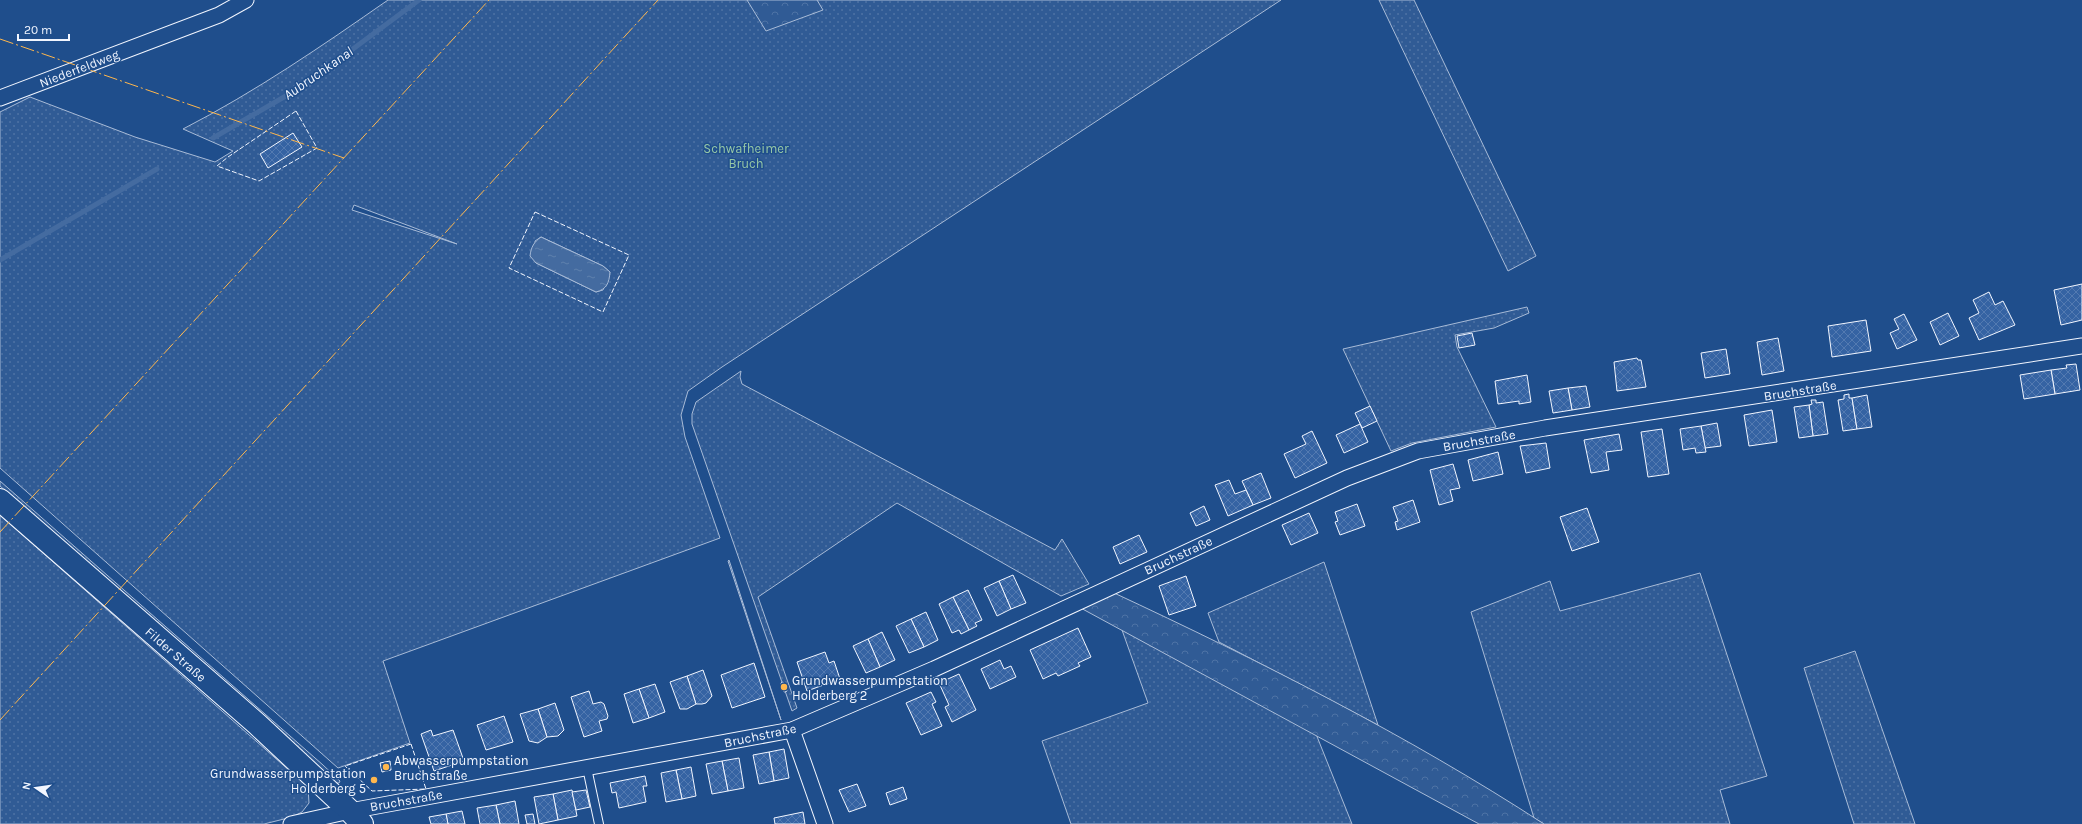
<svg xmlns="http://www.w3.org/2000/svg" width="2082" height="824" viewBox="0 0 2082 824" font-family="Karla,sans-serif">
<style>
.green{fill:url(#green-dots);stroke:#a8bbd7;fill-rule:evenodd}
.forest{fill:url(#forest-crowns);stroke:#a8bbd7}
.water{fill:url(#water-ripples);stroke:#a8bbd7}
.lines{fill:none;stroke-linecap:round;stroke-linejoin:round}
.stream{stroke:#446ba0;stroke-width:5}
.building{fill:url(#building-cross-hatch);stroke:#f2f6ff}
.lane-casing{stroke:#f2f6ff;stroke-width:10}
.street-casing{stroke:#f2f6ff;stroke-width:17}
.secondary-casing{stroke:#f2f6ff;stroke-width:24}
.lane{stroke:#1f4e8c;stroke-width:8}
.street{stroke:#1f4e8c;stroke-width:15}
.secondary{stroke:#1f4e8c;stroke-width:22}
.fence{stroke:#f2f6ff;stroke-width:1;stroke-dasharray:5 2;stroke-linecap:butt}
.power{stroke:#ffb74d;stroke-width:1;stroke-dasharray:14 3 2 3;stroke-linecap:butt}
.poi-dot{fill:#ffb74d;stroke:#1f4e8c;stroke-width:1.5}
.labels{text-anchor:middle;stroke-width:3;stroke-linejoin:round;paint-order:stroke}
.street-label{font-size:13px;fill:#f2f6ff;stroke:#1f4e8c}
.park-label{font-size:13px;fill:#97c8a6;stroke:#1f4e8c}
.poi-label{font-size:13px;fill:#f2f6ff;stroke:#1f4e8c;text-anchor:start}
.water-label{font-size:14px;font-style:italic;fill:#f2f6ff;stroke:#1f4e8c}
</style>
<defs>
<pattern id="green-dots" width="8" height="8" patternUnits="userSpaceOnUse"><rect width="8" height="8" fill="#305b95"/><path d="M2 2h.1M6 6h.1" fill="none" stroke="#4e73a5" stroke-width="1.8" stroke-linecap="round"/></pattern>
<pattern id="forest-crowns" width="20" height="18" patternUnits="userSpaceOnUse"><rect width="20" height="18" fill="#305b95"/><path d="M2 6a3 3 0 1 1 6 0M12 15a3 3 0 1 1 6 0" fill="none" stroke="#4e73a5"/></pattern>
<pattern id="water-ripples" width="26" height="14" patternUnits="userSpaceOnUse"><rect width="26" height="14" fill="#446ba0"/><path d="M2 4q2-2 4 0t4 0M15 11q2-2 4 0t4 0" fill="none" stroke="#5f81ae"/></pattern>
<pattern id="building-cross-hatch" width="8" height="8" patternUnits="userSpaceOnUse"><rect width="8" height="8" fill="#3563a3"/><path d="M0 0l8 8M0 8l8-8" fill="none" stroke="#537ab1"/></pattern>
</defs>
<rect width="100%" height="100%" fill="#1f4e8c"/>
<g class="green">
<path d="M388,0H1281L722,367L688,391L681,415L685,437L720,538L383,661L410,743L338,768L0,468V112L30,97L135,137L215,162L233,151L183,129C255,92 322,46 388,0ZM354,205L457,244L352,210ZM541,237L603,266L610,272L603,290L596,292L536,263L535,241Z"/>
<polygon points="1379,0 1414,0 1536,256 1508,271"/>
<polygon points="1527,307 1529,313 1494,328 1455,335 1457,347 1496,427 1412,443 1391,451 1343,349"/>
<polygon points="741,371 740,377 742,384 1055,550 1062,539 1089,584 1061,596 897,503 758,597 797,708 792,711 692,424 692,414 696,402"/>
<polygon points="0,481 323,765 340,781 339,783 335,783 0,486"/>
<polygon points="0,515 308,787 309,803 302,812 292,817 264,824 0,824"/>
<polygon points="729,560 781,720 728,561"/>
<polygon points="1324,562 1378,725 1219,642 1208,613"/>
<polygon points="1700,573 1767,776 1720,790 1730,824 1544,824 1534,818 1471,612 1550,581 1560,611"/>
<polygon points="1122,630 1316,734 1352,824 1071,824 1042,741 1148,703"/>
<polygon points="1855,651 1915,824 1854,824 1804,668"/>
</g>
<g class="forest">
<polygon points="747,0 817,0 823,10 766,31"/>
<path d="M1112,592C1260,661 1407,735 1544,824H1479L1077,606Z"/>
</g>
<path class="water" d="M541,237L603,266L610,272C609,283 607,289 596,292L536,263L530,256C531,247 534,242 541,237Z"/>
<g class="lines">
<g class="stream">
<polyline points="213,138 303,86 419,0"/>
<polyline points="0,260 157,169"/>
</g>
</g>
<g class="building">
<polygon points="293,133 302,147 268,168 260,154"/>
<polygon points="2082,284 2082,320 2061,325 2054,290"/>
<polygon points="1989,292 1995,305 2003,301 2015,325 1979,340 1969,318 1979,313 1973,300"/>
<polygon points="1948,313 1959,336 1940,345 1930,322"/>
<polygon points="1904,314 1917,340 1897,349 1890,333 1899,329 1894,319"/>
<polygon points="1866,320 1871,351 1832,357 1828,326"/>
<polygon points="1472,333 1475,345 1459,348 1457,336"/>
<polygon points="1778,338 1784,371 1762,375 1757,342"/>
<polygon points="1726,349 1730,374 1705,378 1701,353"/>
<polygon points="1637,358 1638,360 1641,360 1646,387 1617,391 1614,362"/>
<polygon points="2076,364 2080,390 2055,394 2051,370 2067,368 2066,365"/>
<polygon points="2051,370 2055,394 2024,399 2020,375"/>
<polygon points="1527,375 1531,402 1519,404 1519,401 1498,404 1495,381"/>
<polygon points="1586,386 1590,407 1572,410 1568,388"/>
<polygon points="1568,388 1572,410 1553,413 1549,391"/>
<polygon points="1849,394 1849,398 1852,398 1857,429 1843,431 1838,400 1844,399 1844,395"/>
<polygon points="1867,395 1872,427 1857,429 1852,398"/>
<polygon points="1811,400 1816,400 1816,403 1823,402 1828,434 1813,436 1809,405 1812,404"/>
<polygon points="1809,405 1813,436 1799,438 1794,407"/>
<polygon points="1370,406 1377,421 1362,428 1355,413"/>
<polygon points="1772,410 1777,442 1749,446 1744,415"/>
<polygon points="1717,423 1721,446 1705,448 1701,426"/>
<polygon points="1360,424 1368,442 1344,453 1336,435"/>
<polygon points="1701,426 1706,452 1696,453 1695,448 1683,450 1680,429"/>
<polygon points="1662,429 1669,474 1648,477 1641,432"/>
<polygon points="1312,431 1327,463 1295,478 1284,454 1306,444 1302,436"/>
<polygon points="1619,434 1622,450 1606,452 1609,470 1591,473 1584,440"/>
<polygon points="1546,443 1550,468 1526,473 1520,446"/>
<polygon points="1498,452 1503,474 1473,481 1468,460"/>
<polygon points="1453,464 1460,488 1450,490 1453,501 1439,505 1430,470"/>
<polygon points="1261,473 1271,498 1253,505 1242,481"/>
<polygon points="1229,480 1235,494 1246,490 1253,505 1228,516 1215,485"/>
<polygon points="1413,500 1420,522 1397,530 1395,522 1398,521 1393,507"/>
<polygon points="1357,504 1365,526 1340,535 1335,522 1338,521 1335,512"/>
<polygon points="1204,506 1210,520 1196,526 1190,513"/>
<polygon points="1587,508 1599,542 1572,551 1560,517"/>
<polygon points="1309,513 1318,533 1291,545 1282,525"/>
<polygon points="1139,535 1147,552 1120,564 1113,547"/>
<polygon points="1013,575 1026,603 1011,609 999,581"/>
<polygon points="1186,576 1196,606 1169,615 1159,586"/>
<polygon points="999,581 1011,609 997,616 984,588"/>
<polygon points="968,590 982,620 975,623 977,626 969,630 953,597"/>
<polygon points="953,597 969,630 961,634 959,630 952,633 939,604"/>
<polygon points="926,612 938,640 924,647 911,619"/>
<polygon points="911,619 924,647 909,653 896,626"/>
<polygon points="1078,628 1091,657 1078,663 1080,666 1058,676 1056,673 1043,679 1030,650"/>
<polygon points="882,632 895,660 880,667 868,639"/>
<polygon points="868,639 880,667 866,673 853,646"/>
<polygon points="825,652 829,663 834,661 840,679 807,691 797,662"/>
<polygon points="1000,660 1004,669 1011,666 1016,677 990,689 981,669"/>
<polygon points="754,663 765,697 732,708 721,675"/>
<polygon points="703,670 712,696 706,703 702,704 696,704 687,676"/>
<polygon points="959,674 976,710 952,722 945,707 949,705 939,683"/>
<polygon points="687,676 696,704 687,709 680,709 670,682"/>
<polygon points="783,682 787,691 784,692 781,683"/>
<polygon points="655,684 665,712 649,718 639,689"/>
<polygon points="639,689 649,718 633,723 624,694"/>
<polygon points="589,691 593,704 601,702 604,704 608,716 607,719 599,721 602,731 584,737 571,697"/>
<polygon points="931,692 936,702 932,704 942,726 921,735 906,703"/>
<polygon points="555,703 564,730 558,736 547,737 538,709"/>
<polygon points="538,709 547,737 538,743 529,741 520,714"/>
<polygon points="504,716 513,742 486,750 477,725"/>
<polygon points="431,730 433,736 453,730 464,761 434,771 421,734"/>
<polygon points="784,749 789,778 774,781 769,752"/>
<polygon points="769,752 774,781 759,784 753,755"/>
<polygon points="739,758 744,788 728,791 722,761"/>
<polygon points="390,761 391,770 382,772 380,763"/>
<polygon points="722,761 728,791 712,794 706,764"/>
<polygon points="691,767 696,796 682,799 676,770"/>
<polygon points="676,770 682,799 666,802 661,773"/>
<polygon points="645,776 647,786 643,786 646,802 619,808 616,792 612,793 610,783"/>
<circle cx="374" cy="780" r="3"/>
<polygon points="857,784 866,806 849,812 839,790"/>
<polygon points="903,787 907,799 890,805 886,793"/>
<polygon points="572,790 577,816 558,820 553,794"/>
<polygon points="586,790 590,807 576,810 572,792"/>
<polygon points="553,794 558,820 539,824 534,797"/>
<polygon points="515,801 519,824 500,824 496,805"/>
<polygon points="496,805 500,824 480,824 477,808"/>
<polygon points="462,811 465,824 448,824 446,814"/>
<polygon points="803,812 805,824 775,824 774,818"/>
<polygon points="446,814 448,824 431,824 429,817"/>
<polygon points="533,814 535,824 527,824 525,815"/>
</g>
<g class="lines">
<g class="lane-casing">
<polyline id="lane" points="587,768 599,824"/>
</g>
<g class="street-casing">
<g id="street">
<polyline points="0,98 219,15 246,0"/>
<polyline points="792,730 825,824"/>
<polyline points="291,824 350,811 792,730 934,669 1347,478 1418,451 1545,428 2082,346"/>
</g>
</g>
<g class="secondary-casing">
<polyline id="secondary" points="0,500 257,724 350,811 362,824"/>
</g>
<use href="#lane" class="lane"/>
<use href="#street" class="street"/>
<use href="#secondary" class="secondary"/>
<g class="fence">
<polygon points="296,111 317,148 259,181 217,166 228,157"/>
<polygon points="535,212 629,255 603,312 509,268"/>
<polygon points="411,744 426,789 372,791 345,766"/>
</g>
<g class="power">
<polyline points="0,39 344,158"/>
<polyline points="0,532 489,0"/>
<polyline points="0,720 658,0"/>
</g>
</g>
<g class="poi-dot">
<circle cx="784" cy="687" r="4"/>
<circle cx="386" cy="767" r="4"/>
<circle cx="374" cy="780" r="4"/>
</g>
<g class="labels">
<g class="street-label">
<text transform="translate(79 68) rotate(-21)" y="5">Niederfeldweg</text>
<text transform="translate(1800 390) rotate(-9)" y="5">Bruchstraße</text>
<text transform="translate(1479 440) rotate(-10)" y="5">Bruchstraße</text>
<text transform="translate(1178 555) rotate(-25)" y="5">Bruchstraße</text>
<text transform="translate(176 654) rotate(41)" y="5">Filder Straße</text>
<text transform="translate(760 735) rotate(-12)" y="5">Bruchstraße</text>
<text transform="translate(406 800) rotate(-10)" y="5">Bruchstraße</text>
</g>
<g class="park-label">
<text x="746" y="153">Schwafheimer<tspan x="746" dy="15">Bruch</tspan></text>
</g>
<g class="poi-label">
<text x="792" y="685">Grundwasserpumpstation<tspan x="792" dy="15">Holderberg 2</tspan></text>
<text x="394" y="765">Abwasserpumpstation<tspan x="394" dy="15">Bruchstraße</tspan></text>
<text x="366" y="778" text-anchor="end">Grundwasserpumpstation<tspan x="366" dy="15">Holderberg 5</tspan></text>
</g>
<g class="water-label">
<text transform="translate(318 73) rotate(-35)" y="5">Aubruchkanal</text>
</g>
</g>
<g transform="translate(36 788) rotate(283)" stroke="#1f4e8c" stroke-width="3" paint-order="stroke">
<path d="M0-3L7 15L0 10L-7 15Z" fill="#f2f6ff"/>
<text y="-6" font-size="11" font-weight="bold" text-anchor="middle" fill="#f2f6ff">N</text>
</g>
<path d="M18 34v6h51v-6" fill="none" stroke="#f2f6ff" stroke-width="2"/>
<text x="24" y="34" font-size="12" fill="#f2f6ff" stroke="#1f4e8c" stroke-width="3" paint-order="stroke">20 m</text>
</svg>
